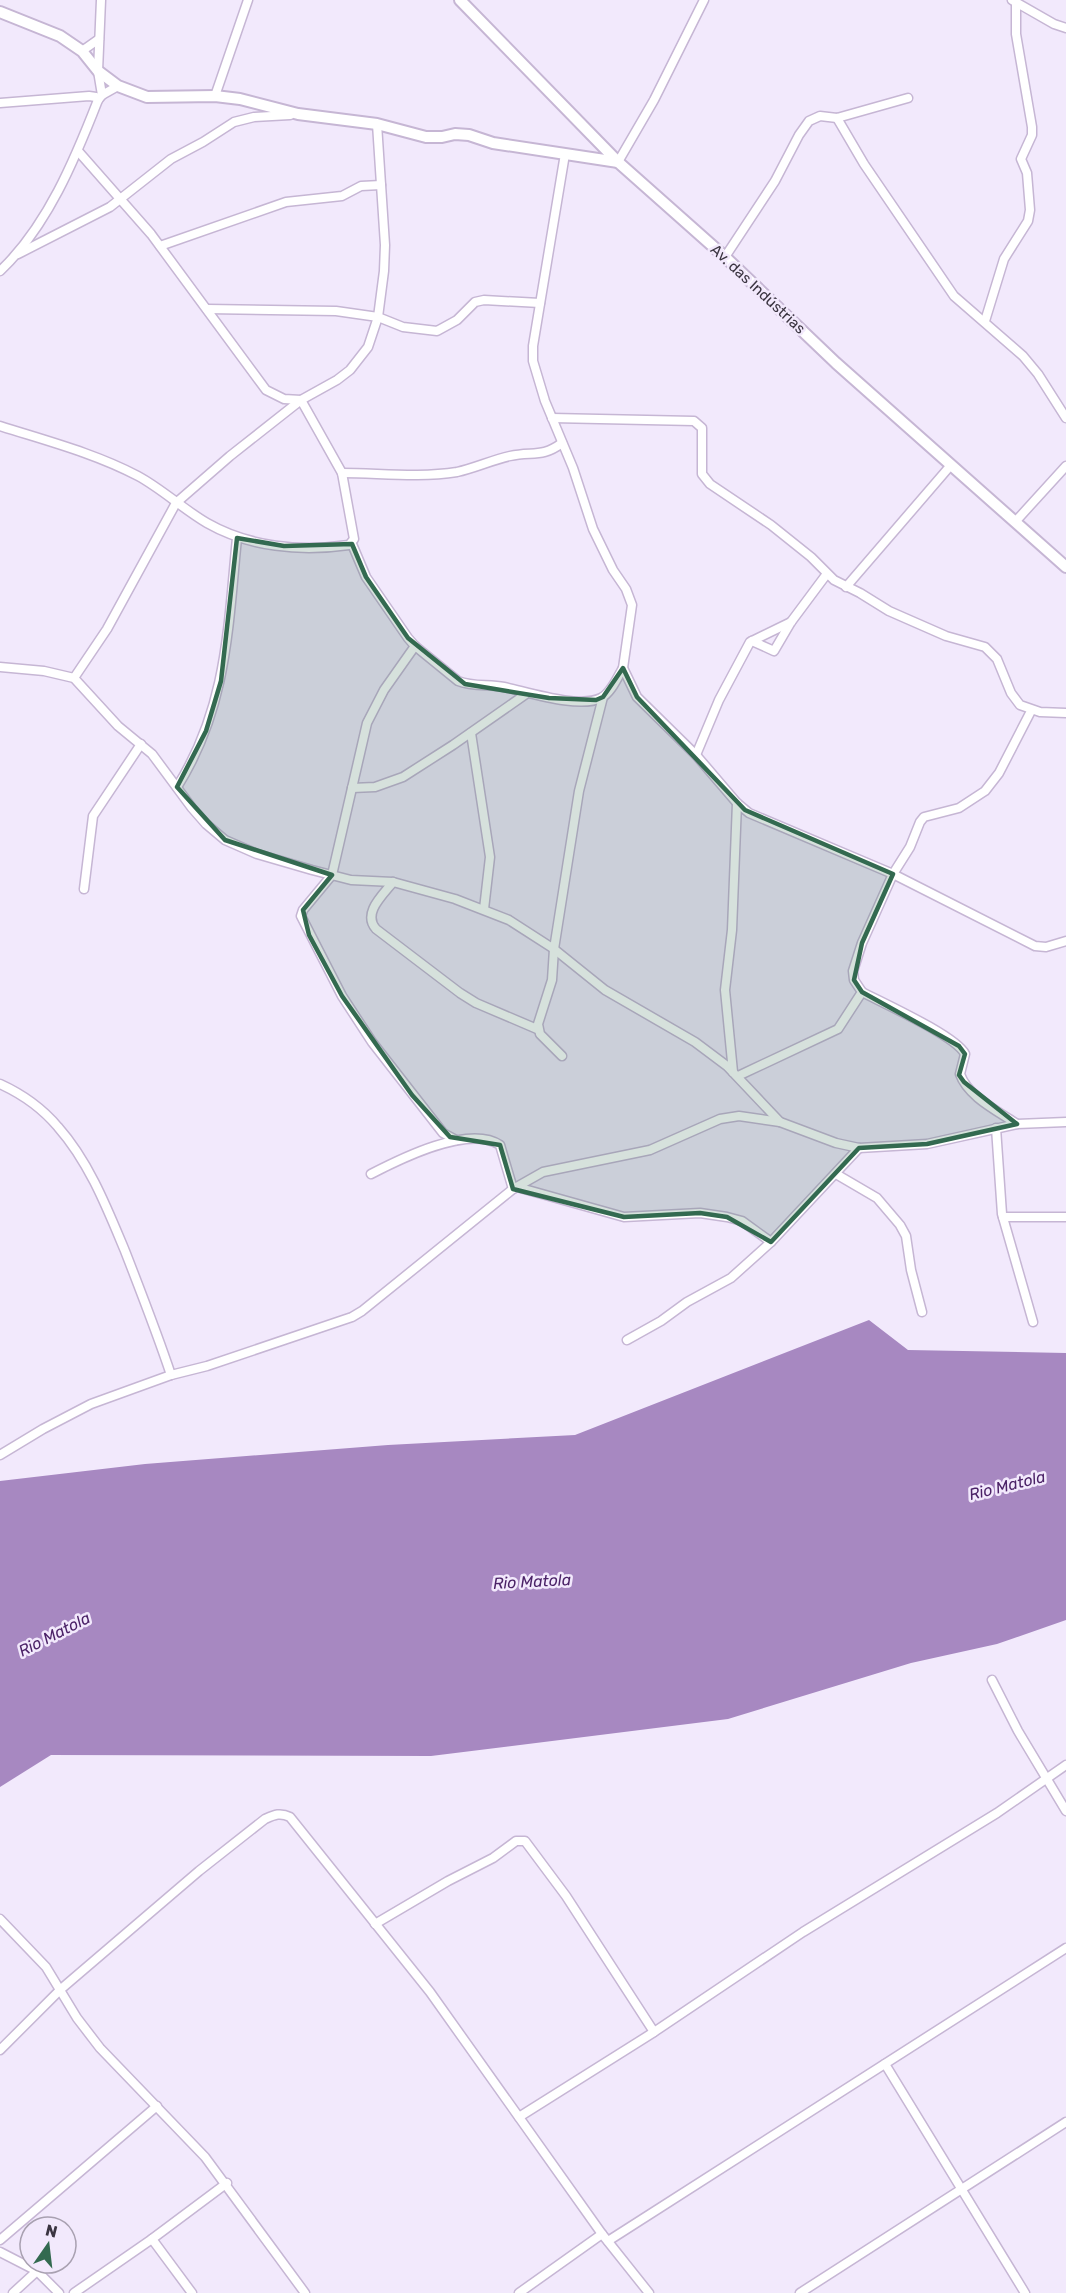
<svg xmlns="http://www.w3.org/2000/svg" width="1066" height="2293" viewBox="0 0 1066 2293" font-family="Rubik,sans-serif">
<style>
.water{fill:#a788c1}
.lines{fill:none;stroke-linecap:round;stroke-linejoin:round}
.minor-casing{stroke:#c6b6d4;stroke-width:11}
.tertiary-casing{stroke:#c6b6d4;stroke-width:14}
.minor{stroke:#fff;stroke-width:8}
.tertiary{stroke:#fff;stroke-width:10}
.marked{fill:#336a50;fill-opacity:0.2;stroke:#336a50;stroke-width:4.5;stroke-linejoin:round}
.labels{text-anchor:middle;stroke-width:5;stroke-linejoin:round;paint-order:stroke}
.street-label{font-size:15px;fill:#3b3541;stroke:#f2e9fc}
.water-label{font-size:16px;font-style:italic;fill:#4b2267;stroke:#f2e9fc}
</style>
<rect width="100%" height="100%" fill="#f2e9fc"/>
<polygon class="water" points="869,1320 908,1350 1066,1353 1066,1620 997,1644 911,1663 728,1719 431,1756 51,1755 0,1787 0,1481 145,1464 388,1445 575,1435"/>
<g class="lines">
<g class="minor-casing">
<g id="minor">
<polyline points="101,0 98,71 102,95"/>
<polyline points="1012,0 1054,24 1066,28"/>
<polyline points="82,51 99,39"/>
<polyline points="215,96 248,0"/>
<polyline points="0,103 89,96 96,97 98,100"/>
<polyline points="837,118 864,164 954,296 1023,356 1038,374 1066,418"/>
<polyline points="565,154 533,346 533,361 545,401 573,468 593,529 613,570 626,589 632,605 623,668 637,697 696,755 737,803 749,813 893,874 1035,946 1046,947 1066,941"/>
<polyline points="618,162 654,100 704,0"/>
<polyline points="160,246 286,202 342,196 361,186 381,185"/>
<polyline points="18,254 110,207 171,159 203,142 234,122 254,117 290,115"/>
<polyline points="725,257 775,181 799,135 809,121 820,116 837,118 908,98"/>
<path d="M0,271C47,227 75,159 98,100L102,95L118,86"/>
<polyline points="207,309 336,311 378,317 403,327 437,331 457,320 475,302 484,300 540,303"/>
<polyline points="985,321 1004,259 1028,221 1030,210 1027,173 1021,159 1032,135 1032,127 1016,34 1016,3"/>
<polyline points="552,418 694,421 702,428 702,474 710,484 771,525 811,557 834,580 860,593 889,611 946,636 985,647 997,659 1011,693 1020,705 1040,712 1066,713"/>
<path d="M0,426C47,441 94,453 138,476C162,489 183,509 207,523C249,547 300,552 349,545L354,539L342,473L301,400L284,399L266,390L151,234L78,151"/>
<path d="M342,473C379,473 419,478 457,472C475,468 492,460 510,456C532,451 542,458 562,443"/>
<polyline points="1015,522 1066,466"/>
<path d="M352,544L366,577L408,638L415,646L458,681C473,687 489,684 504,687C528,692 579,709 601,698C611,693 617,678 623,668"/>
<polyline points="846,587 951,465"/>
<polyline points="752,641 774,651 791,622 826,575"/>
<polyline points="415,646 384,690 367,723 332,875 303,910 301,916 342,996 372,1042 443,1133 456,1140"/>
<polyline points="0,667 44,671 74,678 118,726 152,754 192,808 206,824 225,840 257,854 312,870 351,880 393,882 455,899 509,920 554,949 605,990 695,1042 727,1066 780,1122 836,1143 859,1148 927,1144 1017,1124 1066,1122"/>
<polyline points="74,678 107,629 176,503 230,456 301,400 337,380 350,370 368,347 378,317 384,271 385,245 377,124"/>
<polyline points="471,733 490,857 484,909"/>
<polyline points="696,755 719,700 750,642 791,622"/>
<path d="M177,787C227,708 228,628 237,538"/>
<polyline points="352,788 375,787 403,777 453,745 526,694"/>
<path d="M393,882C383,895 362,913 376,929L460,993L476,1003L537,1029"/>
<polyline points="84,889 93,816 141,744"/>
<path d="M862,992C883,1003 956,1036 965,1054L960,1074C968,1097 998,1111 1017,1124"/>
<polyline points="562,1056 540,1034 538,1024 552,980 554,949 579,791 603,697"/>
<polyline points="733,1072 725,990 732,930 737,803"/>
<polyline points="738,1076 838,1029 862,992 854,980 853,971 862,943 893,874 910,847 920,822 924,817 959,808 985,791 999,773 1031,711"/>
<path d="M0,1084C22,1094 42,1108 58,1127C89,1162 107,1208 125,1251C141,1292 157,1333 171,1375"/>
<polyline points="996,1128 1002,1214 1033,1322"/>
<path d="M371,1174C400,1159 469,1124 500,1145L513,1189"/>
<polyline points="836,1174 877,1198 900,1225 906,1236 911,1270 922,1312"/>
<polyline points="517,1187 624,1217 700,1213 727,1217 742,1221 771,1242"/>
<polyline points="1003,1217 1066,1217"/>
<polyline points="627,1340 661,1321 687,1302 731,1278 771,1242 859,1148"/>
<polyline points="0,1455 43,1429 91,1404 171,1375 207,1366 352,1317 362,1311 513,1189 543,1172 650,1150 720,1119 739,1116 780,1122"/>
<polyline points="992,1680 1018,1731 1066,1811"/>
<polyline points="0,1919 46,1967 77,2018 100,2048 205,2157 305,2293"/>
<polyline points="375,1924 448,1881 493,1858 516,1841 525,1841 566,1896 654,2032"/>
<path d="M0,2050L61,1989L199,1871L265,1819C274,1815 280,1812 290,1817L430,1992L602,2234L649,2293"/>
<polyline points="885,2064 1025,2293"/>
<polyline points="519,2117 654,2032 803,1932 997,1813 1066,1765"/>
<polyline points="152,2239 192,2293"/>
<polyline points="0,2240 157,2106"/>
<polyline points="608,2241 1066,1948"/>
<polyline points="0,2252 37,2271 59,2293"/>
<polyline points="13,2293 37,2271"/>
<polyline points="74,2293 152,2239 227,2183"/>
<polyline points="519,2293 602,2234"/>
<polyline points="800,2293 1066,2122"/>
</g>
</g>
<g class="tertiary-casing">
<g id="tertiary">
<polyline points="460,0 618,162 725,257 836,363 1066,567"/>
<polyline points="0,12 60,36 82,51 98,71 118,86 147,97 215,96 240,99 298,114 377,124 426,137 442,137 455,134 469,135 493,143 618,162"/>
</g>
</g>
<use href="#minor" class="minor"/>
<use href="#tertiary" class="tertiary"/>
</g>
<path class="marked" d="M237,538L284,546L352,544L366,577L408,638L465,684L549,698L596,700L603,697L623,668L637,697L745,810L893,874L862,943L854,980L862,992L959,1046L965,1054L959,1075L964,1082L1017,1124L927,1144L859,1148L771,1242L727,1217L700,1213L624,1217L513,1189L500,1145L450,1137L412,1095L342,996L309,935L303,910L332,875L225,840L177,787L206,731L221,681Z"/>
<g class="labels">
<g class="street-label">
<text transform="translate(758 289) rotate(43)" y="5">Av. das Indústrias</text>
</g>
<g class="water-label">
<text transform="translate(1007 1485) rotate(-14)" y="6">Rio Matola</text>
<text transform="translate(532 1581) rotate(-3)" y="6">Rio Matola</text>
<text transform="translate(54 1634) rotate(-27)" y="6">Rio Matola</text>
</g>
</g>
<g transform="translate(48 2245) rotate(14)"><circle r="28" fill="#f2e9fc" stroke="#a9a1b1" stroke-width="1.5"/>
<path d="M0-4.5L10 22L0 15L-10 22Z" fill="#336a50"/>
<text y="-9" font-size="16" font-weight="bold" text-anchor="middle" fill="#3b3541">N</text>
</g>
</svg>
